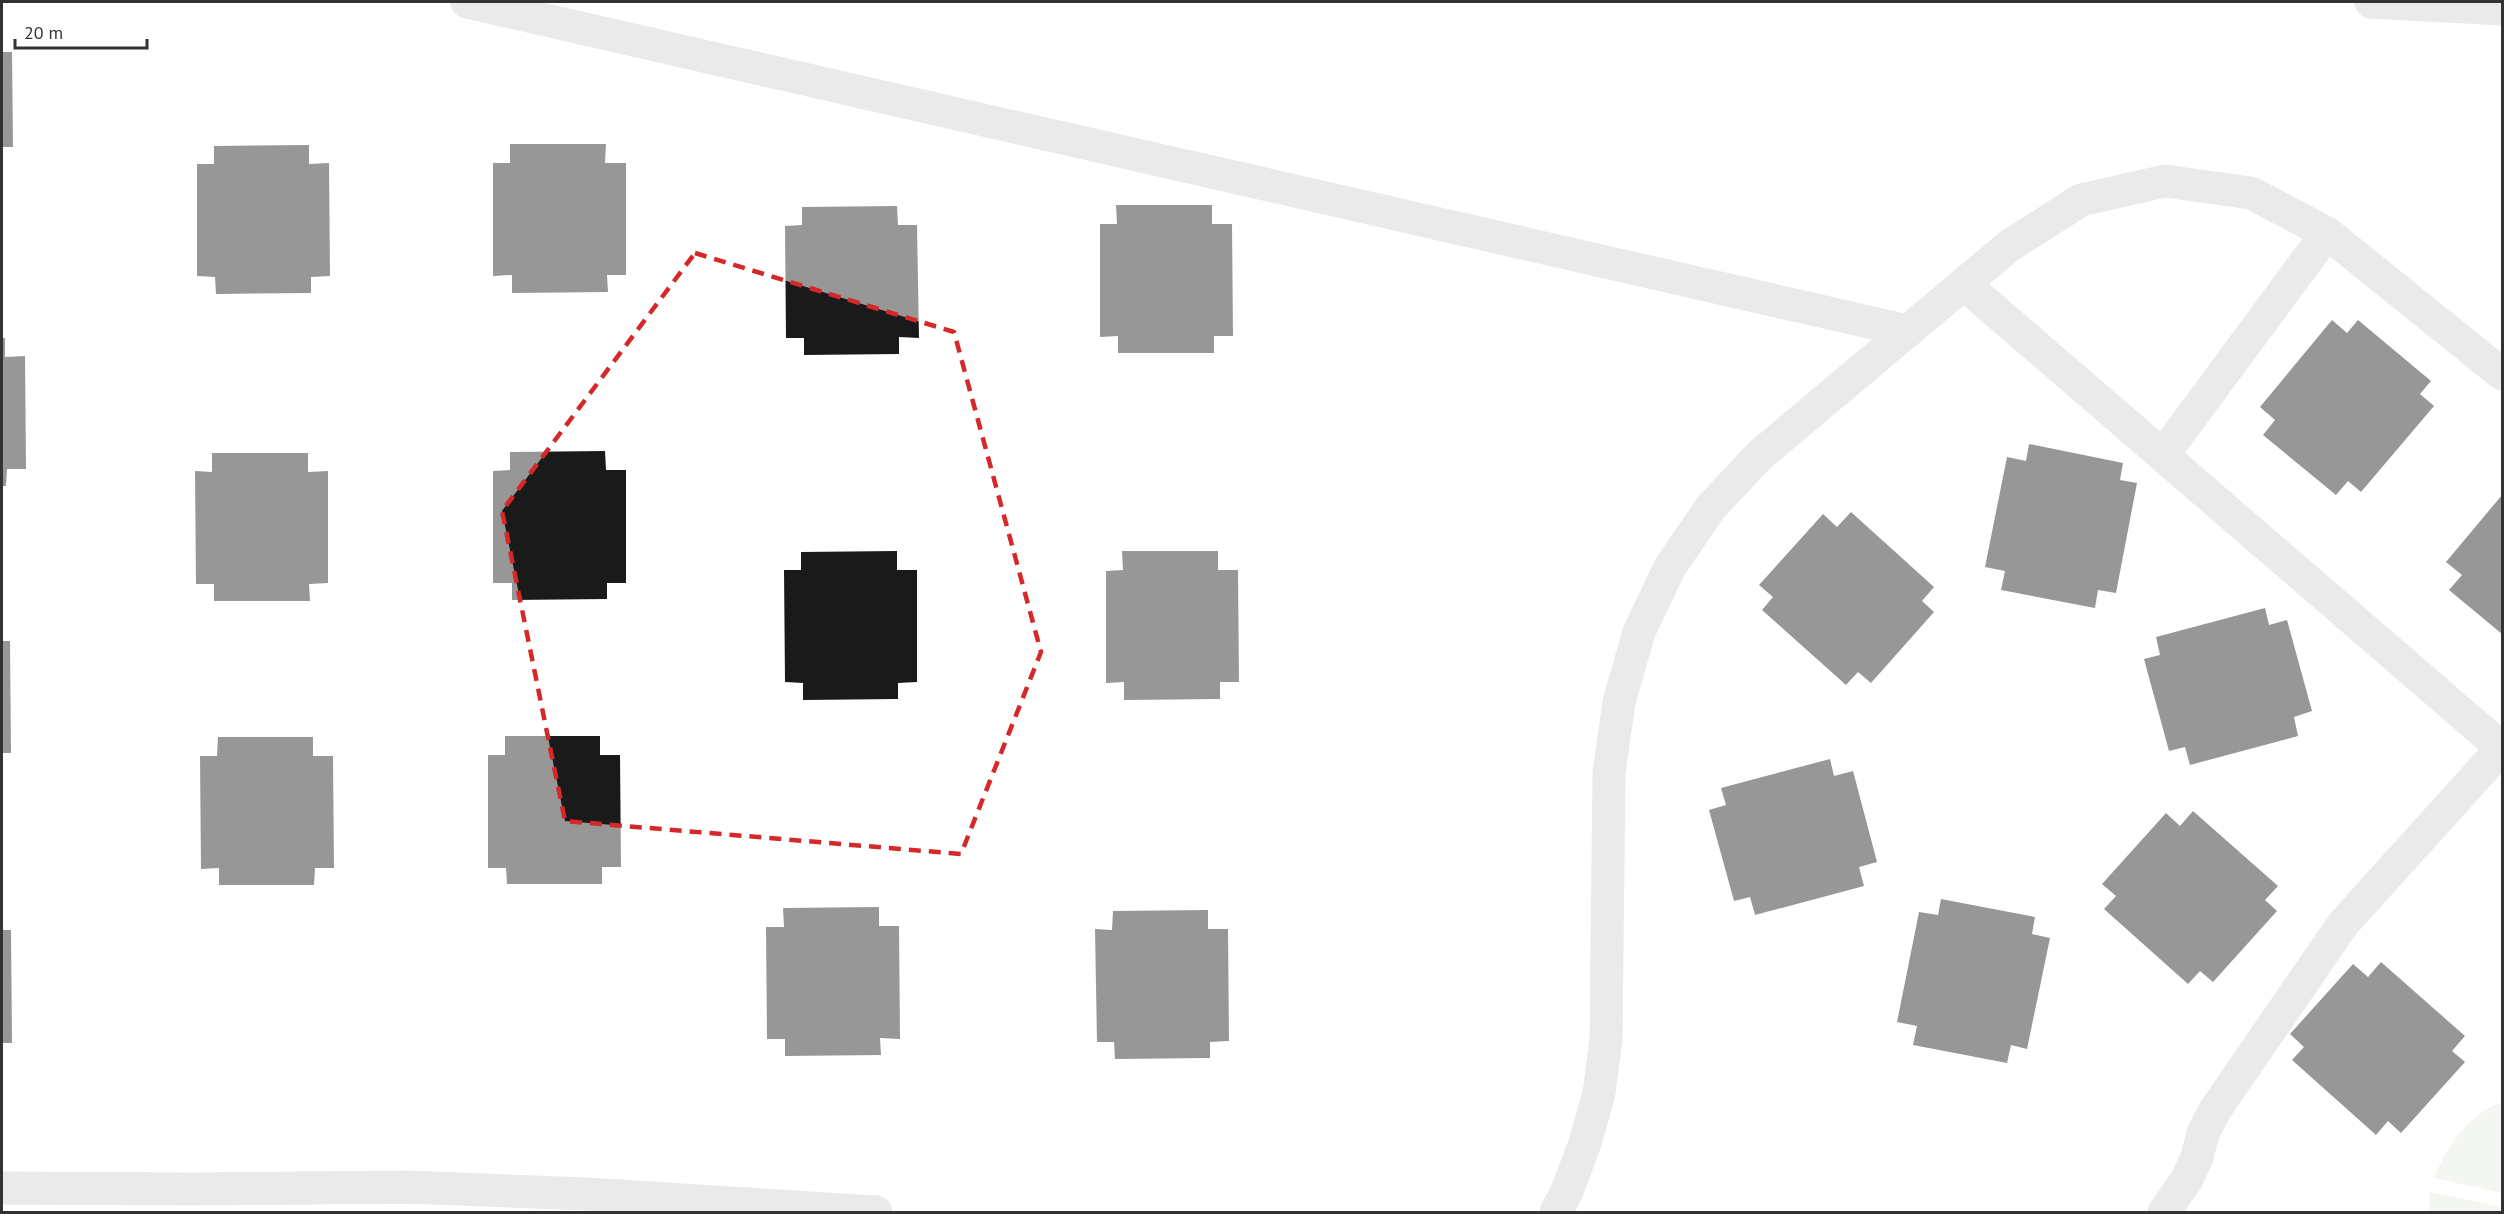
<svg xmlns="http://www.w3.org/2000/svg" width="2504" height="1214" viewBox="0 0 2504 1214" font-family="'PT Sans',sans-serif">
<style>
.green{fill:#e6ecdf}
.building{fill:#1a1a1a}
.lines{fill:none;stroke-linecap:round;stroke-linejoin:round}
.minor{stroke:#d0d0d0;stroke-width:33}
.marked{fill:none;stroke:#d62828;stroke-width:4.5;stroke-dasharray:12 8;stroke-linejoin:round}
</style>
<rect width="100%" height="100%" fill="#fff"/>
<g class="green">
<path d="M2502,1102V1193L2434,1178C2446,1147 2469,1114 2502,1102Z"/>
<polygon points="2430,1192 2502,1207 2502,1212 2429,1212"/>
</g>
<g class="building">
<polygon points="2,52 12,52 13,147 2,147"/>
<polygon points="510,144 606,144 605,163 626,163 626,275 607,275 608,292 512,293 512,275 493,276 493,163 510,163"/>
<polygon points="309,145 309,164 329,163 330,276 311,277 311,293 216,294 215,277 197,276 197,164 214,164 214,146"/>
<polygon points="1116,205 1212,205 1212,224 1232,224 1233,336 1214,336 1214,353 1118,353 1118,336 1100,337 1100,224 1117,224"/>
<polygon points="897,206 898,225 917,225 919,338 899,337 899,354 804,355 804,338 786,338 785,226 802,225 802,207"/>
<polygon points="2332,320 2347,333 2358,320 2431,381 2420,394 2434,406 2361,492 2348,481 2336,495 2263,435 2275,420 2260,407"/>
<polygon points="2,338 5,338 5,357 25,356 26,469 7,469 6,486 2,486"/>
<polygon points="2029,444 2123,463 2120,480 2137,483 2116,593 2098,590 2095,608 2001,590 2005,571 1985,567 2007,457 2026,461"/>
<polygon points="605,451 606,470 626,470 626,583 607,583 607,599 512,600 512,583 493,583 493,471 510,470 510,452"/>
<polygon points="212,453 308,453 308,472 328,471 328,583 309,584 310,601 214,601 214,584 196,584 195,471 212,472"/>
<polygon points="2502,495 2502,634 2449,590 2462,575 2446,562"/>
<polygon points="1851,512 1934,587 1922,601 1934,612 1871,683 1858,672 1846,685 1762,610 1773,597 1759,585 1823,514 1837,527"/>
<polygon points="897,551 897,570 917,570 917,682 898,683 898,699 803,700 803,683 785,682 784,570 801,570 801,552"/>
<polygon points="1122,551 1218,551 1218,570 1238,570 1239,682 1220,682 1220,699 1124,700 1124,682 1106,683 1106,571 1123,570"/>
<polygon points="2265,608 2269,625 2287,620 2312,711 2294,717 2298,736 2190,765 2185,747 2169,751 2144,659 2160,655 2156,637"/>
<polygon points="2,641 10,641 11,753 2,753"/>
<polygon points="505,736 600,736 600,755 620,755 621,867 602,867 602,884 507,884 506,868 488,868 488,755 505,755"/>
<polygon points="218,737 313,737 313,756 333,756 334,868 315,868 314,885 219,885 219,868 201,869 200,756 217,756"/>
<polygon points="1830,759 1834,776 1853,771 1877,862 1859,867 1864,886 1755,915 1750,897 1734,901 1709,810 1726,805 1721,788"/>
<polygon points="2193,811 2278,886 2265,900 2277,911 2213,982 2200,971 2188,984 2104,909 2116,896 2102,884 2166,813 2180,826"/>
<polygon points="1941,899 2035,917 2032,934 2050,938 2027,1049 2011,1045 2007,1063 1913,1045 1917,1026 1897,1022 1919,912 1938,915"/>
<polygon points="879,907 879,926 899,926 900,1039 880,1038 881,1055 785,1056 785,1039 767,1039 766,927 784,927 783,908"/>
<polygon points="1208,910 1208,929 1228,929 1229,1041 1210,1042 1210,1058 1115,1059 1114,1042 1097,1042 1095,929 1112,930 1113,911"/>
<polygon points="2,930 11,930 12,1043 2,1043"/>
<polygon points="2381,962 2465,1036 2452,1051 2465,1062 2401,1133 2388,1121 2376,1135 2292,1060 2304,1047 2290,1034 2353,964 2368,977"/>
</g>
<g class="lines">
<g class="minor">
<polyline points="467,2 1908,331"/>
<polyline points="2371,2 2502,9"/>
<polyline points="1964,284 2502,748"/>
<polyline points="2163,455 2327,233"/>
<polyline points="2,1188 190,1189 407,1187 586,1194 876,1212"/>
<polyline points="1556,1212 1567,1191 1585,1143 1599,1093 1606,1039 1609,773 1619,702 1639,632 1670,567 1711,507 1760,455 2009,246 2081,200 2165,181 2251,193 2327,233 2502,374"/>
<polyline points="2164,1212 2187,1179 2197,1157 2203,1133 2215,1110 2343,924 2502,748"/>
</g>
</g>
<path d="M0 0H2504V1214H0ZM695,253L954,332L1041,652L961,854L565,821L502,511Z" fill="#fff" fill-opacity=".55" fill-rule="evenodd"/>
<path class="marked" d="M695,253L954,332L1041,652L961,854L565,821L502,511Z"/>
<rect width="2504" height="1214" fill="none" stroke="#333333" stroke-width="6"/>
<path d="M15 39v9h132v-9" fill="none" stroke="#333333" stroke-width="3"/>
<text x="24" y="39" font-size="18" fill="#333333" stroke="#ffffff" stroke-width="4.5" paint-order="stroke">20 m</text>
</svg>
